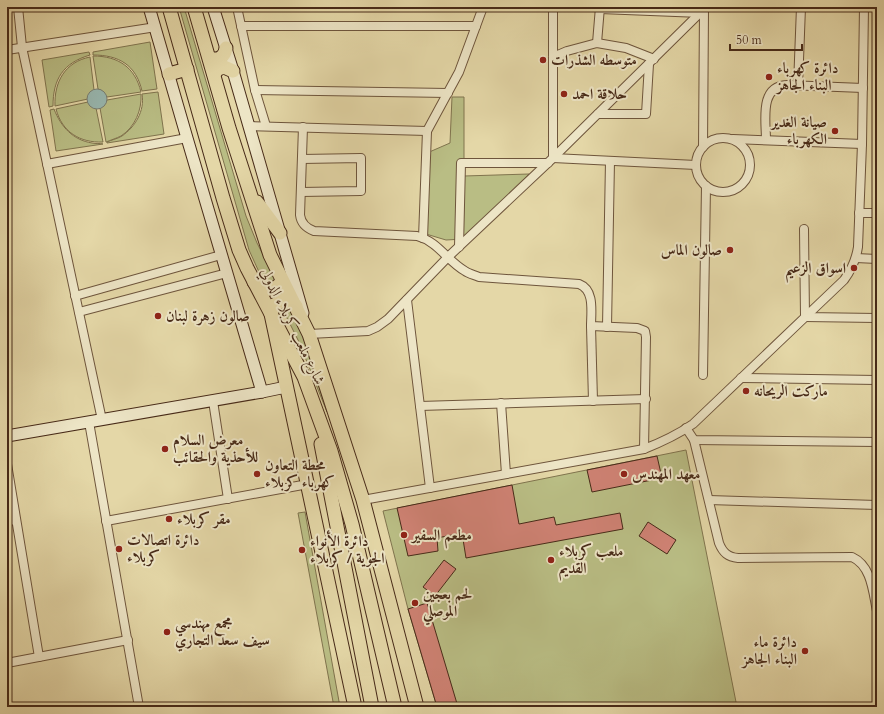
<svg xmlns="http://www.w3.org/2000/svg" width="884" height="714" viewBox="0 0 884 714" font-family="Cardo,Amiri,serif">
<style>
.green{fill:#b9bd84;stroke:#80744e}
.water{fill:#98b8b1;stroke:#787f74}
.building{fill:#cf8274;stroke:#472a18}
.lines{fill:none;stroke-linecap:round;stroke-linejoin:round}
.street-casing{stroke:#6e553c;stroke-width:10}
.secondary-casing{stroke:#472a18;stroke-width:13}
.primary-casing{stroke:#472a18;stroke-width:15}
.street{stroke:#ede5c6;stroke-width:8}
.secondary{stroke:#ede5c6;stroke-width:11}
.primary{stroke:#e4d7a7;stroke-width:13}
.poi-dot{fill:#8f2418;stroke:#ede5c6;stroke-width:1.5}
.labels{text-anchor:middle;stroke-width:4;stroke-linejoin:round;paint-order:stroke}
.poi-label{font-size:15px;font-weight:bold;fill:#472a18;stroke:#ede5c6;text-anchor:start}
.street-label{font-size:15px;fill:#472a18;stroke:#ede5c6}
</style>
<rect width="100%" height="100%" fill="#e4d7a7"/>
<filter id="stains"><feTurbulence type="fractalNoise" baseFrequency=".005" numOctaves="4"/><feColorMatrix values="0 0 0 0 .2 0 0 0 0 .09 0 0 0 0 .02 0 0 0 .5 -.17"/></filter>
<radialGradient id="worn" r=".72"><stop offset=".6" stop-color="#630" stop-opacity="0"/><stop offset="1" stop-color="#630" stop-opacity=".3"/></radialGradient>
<g class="green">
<polygon points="179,7 184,7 246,216 257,243 275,278 276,284 264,283 249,250"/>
<path d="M150,42L157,89L142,91C136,65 119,55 93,55V52Z"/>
<path d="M89,52L90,55C63,63 53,79 53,106L49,107L42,60Z"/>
<path d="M93,56C118,56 135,67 141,92L107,97L101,90L98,89Z"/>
<path d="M90,57L94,90L88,96V99L55,106C54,82 65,62 90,57Z"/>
<path d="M158,92L164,134L107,143V142C111,140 117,139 122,136C135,127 145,111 142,94Z"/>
<path d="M141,94C142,110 135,127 121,136C117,138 111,140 106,142L100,108L104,105L107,100Z"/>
<polygon points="452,97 464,97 464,176 529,174 464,239 446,240 426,234 427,153 450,143"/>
<path d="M88,102L90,105L96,108L103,142C80,143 62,132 56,109Z"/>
<path d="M54,109C61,127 73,140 92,143C96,144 100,143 103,144L56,151L50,110Z"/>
<polygon points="284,303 296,314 327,412 299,342 286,316 284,310"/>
<polygon points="686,450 737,707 437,707 408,609 383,511"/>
<polygon points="305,512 340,707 334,707 298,513"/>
</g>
<circle class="water" cx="97" cy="99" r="10"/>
<g class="building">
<polygon points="657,456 662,478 592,492 587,470"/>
<polygon points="512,485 519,524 554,517 556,525 620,513 623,529 466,558 462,533 437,538 438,551 408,556 397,508"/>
<polygon points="648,522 676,540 667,554 639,536"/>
<polygon points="444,560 456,569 435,596 423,587"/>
<polygon points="427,603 458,707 437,707 408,609"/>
</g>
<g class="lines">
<g class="street-casing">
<g id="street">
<polyline points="18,7 22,47 102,420"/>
<polyline points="237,7 255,90 266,126"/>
<polyline points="553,7 553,158 696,165"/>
<polyline points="600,9 701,13"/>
<polyline points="241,26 476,26"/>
<polyline points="597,43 600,7"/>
<polyline points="7,50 156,27"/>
<polyline points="553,57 567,51 597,43 626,48 654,59"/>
<polyline points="798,86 801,7"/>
<polyline points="255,90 448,93"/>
<polyline points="598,114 646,114 649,64"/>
<polyline points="248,126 427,131"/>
<path d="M303,127L300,215C301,223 306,228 314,231L417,236C439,242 446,260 465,271C469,274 475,275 479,277L579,284C595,290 591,312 591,326L637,328L645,331L646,337L644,449"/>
<circle cx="723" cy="165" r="27"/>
<polyline points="733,139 862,144"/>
<path d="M766,140C766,121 759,86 787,85L863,88"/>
<polyline points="703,147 704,9"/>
<polyline points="47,164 187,138"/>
<polyline points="301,192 361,191 361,158 302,159"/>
<polyline points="859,213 877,213"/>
<polyline points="804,229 805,317 877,318"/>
<polyline points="423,238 427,131 459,72 483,7"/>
<polyline points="459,247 461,163 548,163"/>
<polyline points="856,258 877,259"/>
<polyline points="75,296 221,255"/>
<polyline points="407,300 430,488"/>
<polyline points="79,312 227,273"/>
<polyline points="591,326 593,401"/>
<polyline points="607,327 610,161"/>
<polyline points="309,334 368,331 377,327 388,319 448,257 553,158 706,7"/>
<polyline points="703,375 706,186"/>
<polyline points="741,378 877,380"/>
<polyline points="213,401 228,499"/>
<polyline points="501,403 506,474"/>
<polyline points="420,406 646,399"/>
<polyline points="89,422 139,707"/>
<polyline points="686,428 694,440 877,442"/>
<path d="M694,440L719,543C723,553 728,557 738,558L852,557C872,566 873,593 877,611"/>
<polyline points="7,464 39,657"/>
<path d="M363,500L644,449C662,442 677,435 693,424L844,280C852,269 856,260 858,247L862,144L864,7"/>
<polyline points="709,500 877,505"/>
<polyline points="7,521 16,520"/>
<polyline points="106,521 308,484"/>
<polyline points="7,663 128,640"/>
</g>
</g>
<g class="secondary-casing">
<g id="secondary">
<polyline points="149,7 187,138 262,392"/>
<polyline points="213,7 233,71 303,313"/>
<polyline points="7,436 262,392 286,387"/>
</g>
</g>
<g class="primary-casing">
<g id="primary">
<polyline points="169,7 223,198 239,250 247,268 304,377 331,451 352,524 395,707"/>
<polyline points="194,7 229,128 270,255 309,334 363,500 417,707"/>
<path d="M210,58C218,61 225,57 226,48"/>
<polyline points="169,74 187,69"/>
<polyline points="214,74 218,69 224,67 233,71"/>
<polyline points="257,202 280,233"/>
<path d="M254,282C263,292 275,292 282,281"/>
<polyline points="296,306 292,302 283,300 274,305 271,314 355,707"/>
<polyline points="321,444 372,707"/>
</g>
</g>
<use href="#street" class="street"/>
<use href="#secondary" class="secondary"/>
<use href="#primary" class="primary"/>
</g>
<g class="poi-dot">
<circle cx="543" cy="60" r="4"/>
<circle cx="769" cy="77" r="4"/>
<circle cx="564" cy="94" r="4"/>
<circle cx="835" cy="131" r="4"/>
<circle cx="730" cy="250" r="4"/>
<circle cx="854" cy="268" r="4"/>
<circle cx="158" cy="316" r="4"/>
<circle cx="746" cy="391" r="4"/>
<circle cx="165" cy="449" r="4"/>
<circle cx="257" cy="474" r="4"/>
<circle cx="624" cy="474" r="4"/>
<circle cx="169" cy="519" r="4"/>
<circle cx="404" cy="535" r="4"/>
<circle cx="119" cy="549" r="4"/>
<circle cx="302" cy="550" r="4"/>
<circle cx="551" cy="560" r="4"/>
<circle cx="415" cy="603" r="4"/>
<circle cx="167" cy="632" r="4"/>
<circle cx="805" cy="651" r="4"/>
</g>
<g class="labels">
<g class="poi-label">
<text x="551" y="65">متوسطه الشذرات</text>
<text x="777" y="73">دائرة كهرباء<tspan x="777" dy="17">البناء الجاهز</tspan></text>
<text x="572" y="99">حلاقة احمد</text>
<text x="827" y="127" text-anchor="end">صيانة الغدير<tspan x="827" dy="17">الكهرباء</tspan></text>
<text x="722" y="255" text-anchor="end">صالون الماس</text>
<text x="846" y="273" text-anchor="end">اسواق الزعيم</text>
<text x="166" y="321">صالون زهرة لبنان</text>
<text x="754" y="396">ماركت الريحانه</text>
<text x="173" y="445">معرض السلام<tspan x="173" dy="17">للأحذية والحقائب</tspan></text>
<text x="265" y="470">محطة التعاون<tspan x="265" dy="17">كهرباء كربلاء</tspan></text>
<text x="632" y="479">معهد المهندس</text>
<text x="177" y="524">مقر كربلاء</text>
<text x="412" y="540">مطعم السفير</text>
<text x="127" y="545">دائرة اتصالات<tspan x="127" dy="17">كربلاء</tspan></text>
<text x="310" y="546">دائرة الأنواء<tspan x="310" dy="17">الجوية / كربلاء</tspan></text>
<text x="559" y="556">ملعب كربلاء<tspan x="559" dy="17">القديم</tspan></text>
<text x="423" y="599">لحم بعجين<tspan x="423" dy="17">الموصلي</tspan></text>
<text x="175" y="628">مجمع مهندسي<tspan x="175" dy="17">سيف سعد التجاري</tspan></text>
<text x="797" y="647" text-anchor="end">دائرة ماء<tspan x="797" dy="17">البناء الجاهز</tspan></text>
</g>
<g class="street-label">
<text transform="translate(293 326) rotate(64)" y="5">شارع ملعب كربلاء الدولي</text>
</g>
</g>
<rect width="884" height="714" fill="none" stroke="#e4d7a7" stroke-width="24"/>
<rect x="8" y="8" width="868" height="698" fill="none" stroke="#472a18" stroke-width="2"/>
<rect x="12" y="12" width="860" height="690" fill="none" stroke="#472a18"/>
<path d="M730 44v6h72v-6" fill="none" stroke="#472a18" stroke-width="2"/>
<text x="736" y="44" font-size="12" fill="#472a18" stroke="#ede5c6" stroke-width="3" paint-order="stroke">50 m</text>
<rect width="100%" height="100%" filter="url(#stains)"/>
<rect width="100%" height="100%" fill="url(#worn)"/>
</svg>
